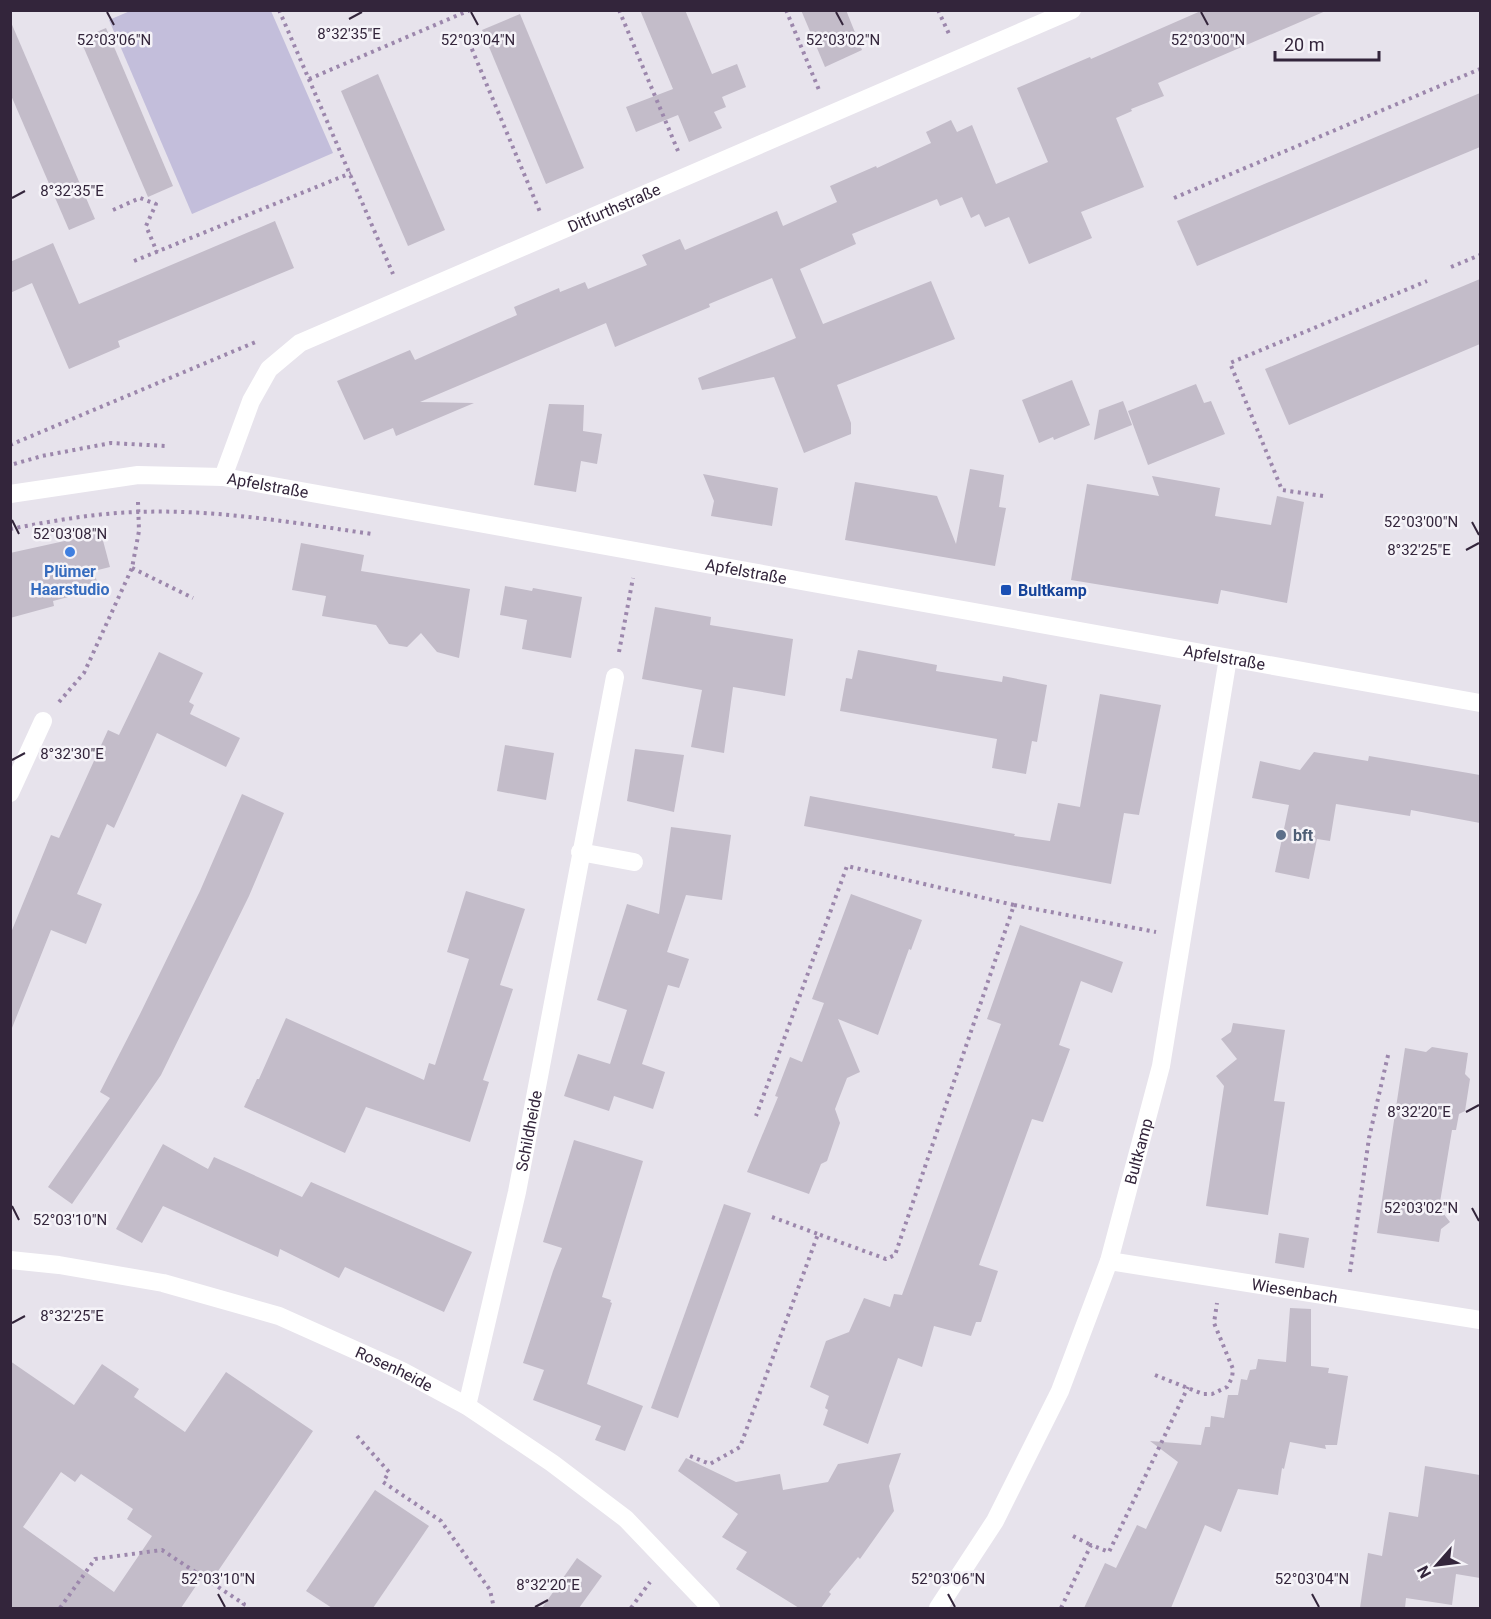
<svg xmlns="http://www.w3.org/2000/svg" width="1491" height="1619" viewBox="0 0 1491 1619" font-family="Roboto,sans-serif">
<style>
.green{fill:#c3bedb}
.building{fill:#c3bcc9;fill-rule:evenodd}
.lines{fill:none;stroke-linecap:round;stroke-linejoin:round}
.path{stroke:#9c87ac;stroke-width:4;stroke-dasharray:3 4.5;stroke-linecap:butt}
.minor{stroke:#fff;stroke-width:18}
.ticks{fill:none;stroke:#33253b;stroke-width:2}
.shop-dot{fill:#3f7fe0;stroke:#f5f3f8;stroke-width:2}
.transit-dot{fill:#1a4fb4;stroke:#f5f3f8;stroke-width:2}
.service-dot{fill:#5c6f8a;stroke:#f5f3f8;stroke-width:2}
.labels{text-anchor:middle;stroke-width:5;stroke-linejoin:round;paint-order:stroke}
.street-label{font-size:16px;fill:#33253b;stroke:#f5f3f8}
.shop-label{font-size:16px;font-weight:bold;fill:#366cbe;stroke:#f5f3f8}
.transit-label{font-size:16px;font-weight:bold;fill:#164399;stroke:#f5f3f8;text-anchor:start}
.service-label{font-size:16px;font-weight:bold;fill:#4e5e75;stroke:#f5f3f8;text-anchor:start}
.ticks-label{font-size:15px;text-anchor:middle;fill:#33253b;stroke:#f5f3f8;stroke-width:5;stroke-linejoin:round;paint-order:stroke}
</style>
<rect width="100%" height="100%" fill="#e7e3ec"/>
<polygon class="green" points="130,11 271,11 333,153 192,214 109,20"/>
<g class="building">
<polygon points="640,10 685,10 712,74 737,64 746,87 722,97 726,107 714,112 722,128 689,142 678,115 636,132 626,107 673,89"/>
<polygon points="801,10 846,10 862,50 825,67"/>
<polygon points="1203,10 1328,10 1158,83 1164,96 1131,109 1132,111 1116,118 1144,187 1081,212 1092,238 1029,264 1009,217 985,227 979,214 971,218 962,197 940,206 937,199 852,234 856,244 800,269 823,324 931,281 955,339 837,385 851,423 851,434 804,453 774,377 702,390 698,378 796,338 772,278 709,304 710,307 615,347 606,323 420,402 474,403 396,436 393,428 364,440 337,381 410,350 415,360 517,315 514,307 559,288 560,292 585,282 588,289 647,265 642,255 680,239 685,250 777,211 783,226 837,202 830,186 876,166 877,168 931,143 926,132 951,120 957,132 972,125 996,184 1048,162 1017,88 1090,57 1091,59"/>
<polygon points="520,14 584,168 546,184 482,30"/>
<polygon points="10,20 95,219 69,230 10,93"/>
<polygon points="106,28 173,186 148,197 80,39"/>
<polygon points="378,74 445,230 408,246 341,91"/>
<polygon points="1480,93 1480,147 1197,266 1177,221"/>
<polygon points="275,221 294,268 118,341 120,347 69,369 32,283 10,293 10,262 53,243 79,304"/>
<polygon points="1480,279 1480,344 1289,425 1265,369"/>
<polygon points="1072,380 1090,425 1054,440 1053,437 1039,443 1022,400"/>
<polygon points="1196,384 1204,403 1211,401 1225,434 1148,465 1128,411"/>
<polygon points="1123,401 1132,425 1094,440 1099,410"/>
<polygon points="549,404 584,405 583,431 602,434 597,464 581,461 576,492 534,485"/>
<polygon points="970,469 1004,475 999,507 1006,508 995,566 845,540 855,482 937,496 956,544"/>
<polygon points="703,474 778,488 772,526 711,516 714,501"/>
<polygon points="1152,476 1220,488 1215,516 1271,525 1277,496 1304,502 1287,603 1221,590 1218,604 1071,580 1087,484 1159,496"/>
<polygon points="101,533 110,567 94,571 99,589 53,601 54,606 10,618 10,553"/>
<polygon points="301,543 364,555 361,571 470,589 459,658 437,652 421,633 407,647 389,644 376,625 322,616 326,596 292,590"/>
<polygon points="505,586 532,591 533,588 582,597 571,658 522,649 527,620 500,615"/>
<polygon points="655,607 711,617 710,625 793,639 785,696 733,687 724,753 691,747 702,690 642,679"/>
<polygon points="858,650 937,665 936,671 1002,682 1003,676 1047,685 1037,742 1032,741 1026,774 992,768 997,739 840,711 846,678 852,679"/>
<polygon points="159,652 203,673 189,702 194,705 190,714 240,738 226,767 157,733 114,828 107,824 77,894 102,904 86,944 51,930 12,1028 10,1028 10,935 51,835 59,838 108,730 119,735"/>
<polygon points="1100,694 1161,705 1139,815 1124,813 1111,884 804,826 810,796 1015,834 1014,836 1050,841 1058,803 1080,807"/>
<polygon points="505,745 554,753 546,800 497,791"/>
<polygon points="635,749 684,755 674,812 627,801"/>
<polygon points="1314,752 1368,761 1369,756 1480,775 1480,823 1411,810 1410,816 1336,804 1330,841 1317,839 1309,879 1275,872 1289,805 1252,798 1260,761 1300,770"/>
<polygon points="242,794 284,813 249,896 161,1075 72,1204 48,1187 110,1098 100,1092 140,1014 200,891"/>
<polygon points="671,827 731,835 722,900 686,895 667,952 689,959 679,988 668,985 642,1064 665,1072 653,1109 614,1096 609,1111 564,1096 578,1054 610,1064 627,1010 597,1000 627,904 659,914"/>
<polygon points="466,891 525,909 500,985 513,989 483,1080 489,1082 470,1142 366,1107 345,1153 244,1107 257,1079 259,1079 286,1018 424,1080 429,1063 435,1065 469,959 447,952"/>
<polygon points="851,894 922,920 911,950 909,949 878,1035 838,1019 860,1072 847,1078 835,1109 840,1123 827,1161 821,1164 809,1194 747,1172 778,1097 775,1096 790,1057 802,1062 824,1003 812,999"/>
<polygon points="1020,925 1123,962 1112,993 1081,981 1059,1045 1070,1049 1043,1122 1032,1119 979,1265 998,1271 981,1322 976,1322 971,1336 934,1326 922,1367 898,1358 868,1444 823,1425 828,1410 825,1408 829,1396 810,1387 826,1341 849,1332 864,1298 890,1307 894,1294 902,1295 1001,1024 987,1019"/>
<polygon points="1233,1023 1285,1030 1274,1101 1285,1102 1268,1215 1206,1206 1224,1086 1216,1076 1237,1059 1221,1039 1231,1032"/>
<polygon points="1432,1047 1468,1053 1465,1074 1470,1079 1465,1111 1459,1114 1456,1130 1452,1130 1440,1202 1445,1202 1443,1213 1450,1222 1441,1229 1439,1242 1377,1233 1405,1048 1426,1052"/>
<polygon points="574,1140 643,1161 602,1297 611,1300 610,1302 612,1303 587,1384 643,1406 625,1451 595,1440 601,1426 533,1400 544,1370 523,1363 553,1271 562,1248 543,1242"/>
<polygon points="163,1144 208,1169 214,1157 302,1197 311,1182 472,1252 444,1312 345,1267 339,1278 280,1249 278,1257 163,1206 142,1243 116,1229"/>
<polygon points="724,1204 751,1213 678,1418 651,1408"/>
<polygon points="1279,1233 1309,1238 1304,1268 1275,1263"/>
<polygon points="1290,1308 1311,1309 1311,1366 1329,1368 1328,1373 1348,1376 1337,1445 1325,1445 1326,1449 1290,1442 1284,1469 1282,1468 1278,1495 1238,1489 1221,1532 1205,1525 1171,1608 1084,1608 1105,1563 1116,1568 1137,1525 1146,1529 1178,1462 1150,1441 1201,1445 1205,1427 1210,1427 1211,1416 1224,1418 1228,1395 1238,1395 1241,1379 1247,1380 1250,1370 1256,1369 1258,1359 1286,1362"/>
<path d="M10,1361L74,1405L102,1364L139,1389L134,1397L185,1432L226,1372L313,1431L214,1577L206,1571L181,1608H10ZM61,1472L75,1482L81,1474L133,1509L127,1519L152,1536L114,1592L23,1527Z"/>
<polygon points="901,1453 889,1486 894,1511 860,1559 858,1557 829,1592 831,1594 821,1608 799,1608 736,1569 747,1552 722,1537 738,1514 678,1471 686,1458 736,1482 780,1474 783,1490 828,1482 838,1464"/>
<polygon points="1425,1466 1480,1475 1480,1578 1456,1574 1452,1605 1406,1598 1405,1608 1360,1608 1368,1553 1382,1556 1389,1512 1418,1517"/>
<polygon points="375,1490 429,1526 373,1608 332,1608 306,1591"/>
<polygon points="577,1558 602,1576 579,1608 542,1608"/>
</g>
<g class="lines">
<g class="path">
<polyline points="279,10 393,274"/>
<polyline points="619,10 678,151"/>
<polyline points="786,10 819,90"/>
<polyline points="938,10 949,34"/>
<polyline points="466,35 540,212"/>
<polyline points="309,79 470,10"/>
<polyline points="1174,198 1480,69"/>
<polyline points="113,210 140,198 156,204 146,226 157,252"/>
<polyline points="134,261 351,173"/>
<polyline points="1451,267 1480,255"/>
<polyline points="10,445 258,341"/>
<polyline points="14,464 42,456 111,443 166,446"/>
<polyline points="1323,496 1282,490 1230,363 1427,281"/>
<path d="M10,529C53,521 95,513 138,512C217,509 295,523 372,534"/>
<polyline points="132,568 193,598"/>
<polyline points="619,652 633,578"/>
<polyline points="59,702 84,673 132,568 139,531 138,502"/>
<polyline points="1014,905 1156,932"/>
<polyline points="772,1217 818,1234"/>
<polyline points="1350,1272 1369,1138 1389,1051"/>
<polyline points="1155,1375 1203,1394 1212,1394 1227,1387 1232,1378 1233,1369 1214,1323 1217,1303"/>
<polyline points="357,1436 389,1472 383,1482 441,1521 490,1590 494,1608"/>
<polyline points="690,1456 710,1464 740,1447 818,1234 886,1259 895,1255 1014,905 847,866 756,1116"/>
<polyline points="1073,1536 1091,1545"/>
<polyline points="60,1608 95,1559 162,1550 244,1604 241,1608"/>
<polyline points="631,1608 650,1582"/>
<polyline points="1061,1608 1091,1545 1109,1552 1188,1387"/>
</g>
<g class="minor">
<path id="s1" d="M223,477L251,401L269,369L300,343L1072,10"/>
<path id="s2" d="M10,494L138,475L223,477L1480,703"/>
<polyline points="10,793 43,721"/>
<polyline points="580,852 634,862"/>
<path id="s3" d="M10,1260L59,1265L163,1283L279,1316L402,1371L467,1406L552,1463L626,1519L711,1608"/>
<path id="s4" d="M1109,1261L1480,1320"/>
<path id="s5" d="M467,1406L517,1192L615,677"/>
<path id="s6" d="M938,1608L995,1521L1060,1391L1109,1261L1161,1066L1228,658"/>
</g>
</g>
<path class="ticks" d="M107,12L114,25M471,12L478,25M836,12L843,25M1201,12L1208,25M349,19L362,12M12,198L25,191M12,520L19,534M1472,522L1479,535M1466,550L1479,543M12,760L25,753M1466,1112L1479,1105M12,1206L19,1220M1472,1208L1479,1221M12,1323L25,1316M218,1594L225,1607M948,1594L955,1607M1312,1594L1319,1607M535,1607L548,1600"/>
<circle class="shop-dot" cx="70" cy="552" r="6"/>
<rect class="transit-dot" x="1000" y="584" width="12" height="12" rx="3"/>
<circle class="service-dot" cx="1281" cy="835" r="6"/>
<g class="labels">
<g class="street-label">
<text dy="6" stroke="none"><textPath href="#s1" startOffset="500">Ditfurthstraße</textPath></text>
<text dy="6" stroke="none"><textPath href="#s2" startOffset="260">Apfelstraße</textPath></text>
<text dy="6" stroke="none"><textPath href="#s2" startOffset="746">Apfelstraße</textPath></text>
<text dy="6" stroke="none"><textPath href="#s2" startOffset="1232">Apfelstraße</textPath></text>
<text dy="6" stroke="none"><textPath href="#s5" startOffset="282">Schildheide</textPath></text>
<text dy="6" stroke="none"><textPath href="#s6" startOffset="502">Bultkamp</textPath></text>
<text dy="6" stroke="none"><textPath href="#s4" startOffset="188">Wiesenbach</textPath></text>
<text dy="6" stroke="none"><textPath href="#s3" startOffset="402">Rosenheide</textPath></text>
</g>
<g class="shop-label">
<text x="70" y="577">Plümer<tspan x="70" dy="18">Haarstudio</tspan></text>
</g>
<g class="transit-label">
<text x="1018" y="596">Bultkamp</text>
</g>
<g class="service-label">
<text x="1293" y="841">bft</text>
</g>
</g>
<g class="ticks-label">
<text x="349" y="39">8°32'35"E</text>
<text x="114" y="45">52°03'06"N</text>
<text x="843" y="45">52°03'02"N</text>
<text x="1208" y="45">52°03'00"N</text>
<text x="478" y="45">52°03'04"N</text>
<text x="72" y="196">8°32'35"E</text>
<text x="1421" y="527">52°03'00"N</text>
<text x="70" y="539">52°03'08"N</text>
<text x="1419" y="555">8°32'25"E</text>
<text x="72" y="759">8°32'30"E</text>
<text x="1419" y="1117">8°32'20"E</text>
<text x="1421" y="1213">52°03'02"N</text>
<text x="70" y="1225">52°03'10"N</text>
<text x="72" y="1321">8°32'25"E</text>
<text x="218" y="1584">52°03'10"N</text>
<text x="948" y="1584">52°03'06"N</text>
<text x="1312" y="1584">52°03'04"N</text>
<text x="548" y="1590">8°32'20"E</text>
</g>
<rect width="1491" height="1619" fill="none" stroke="#33253b" stroke-width="24"/>
<g transform="translate(1437 1565) rotate(242)" stroke="#f5f3f8" stroke-width="4.5" paint-order="stroke">
<path d="M0-4.5L10 22L0 15L-10 22Z" fill="#33253b"/>
<text y="-9" font-size="16" font-weight="bold" text-anchor="middle" fill="#33253b">N</text>
</g>
<path d="M1275 51v9h104v-9" fill="none" stroke="#33253b" stroke-width="3"/>
<text x="1284" y="51" font-size="18" fill="#33253b" stroke="#f5f3f8" stroke-width="4.5" paint-order="stroke">20 m</text>
</svg>
